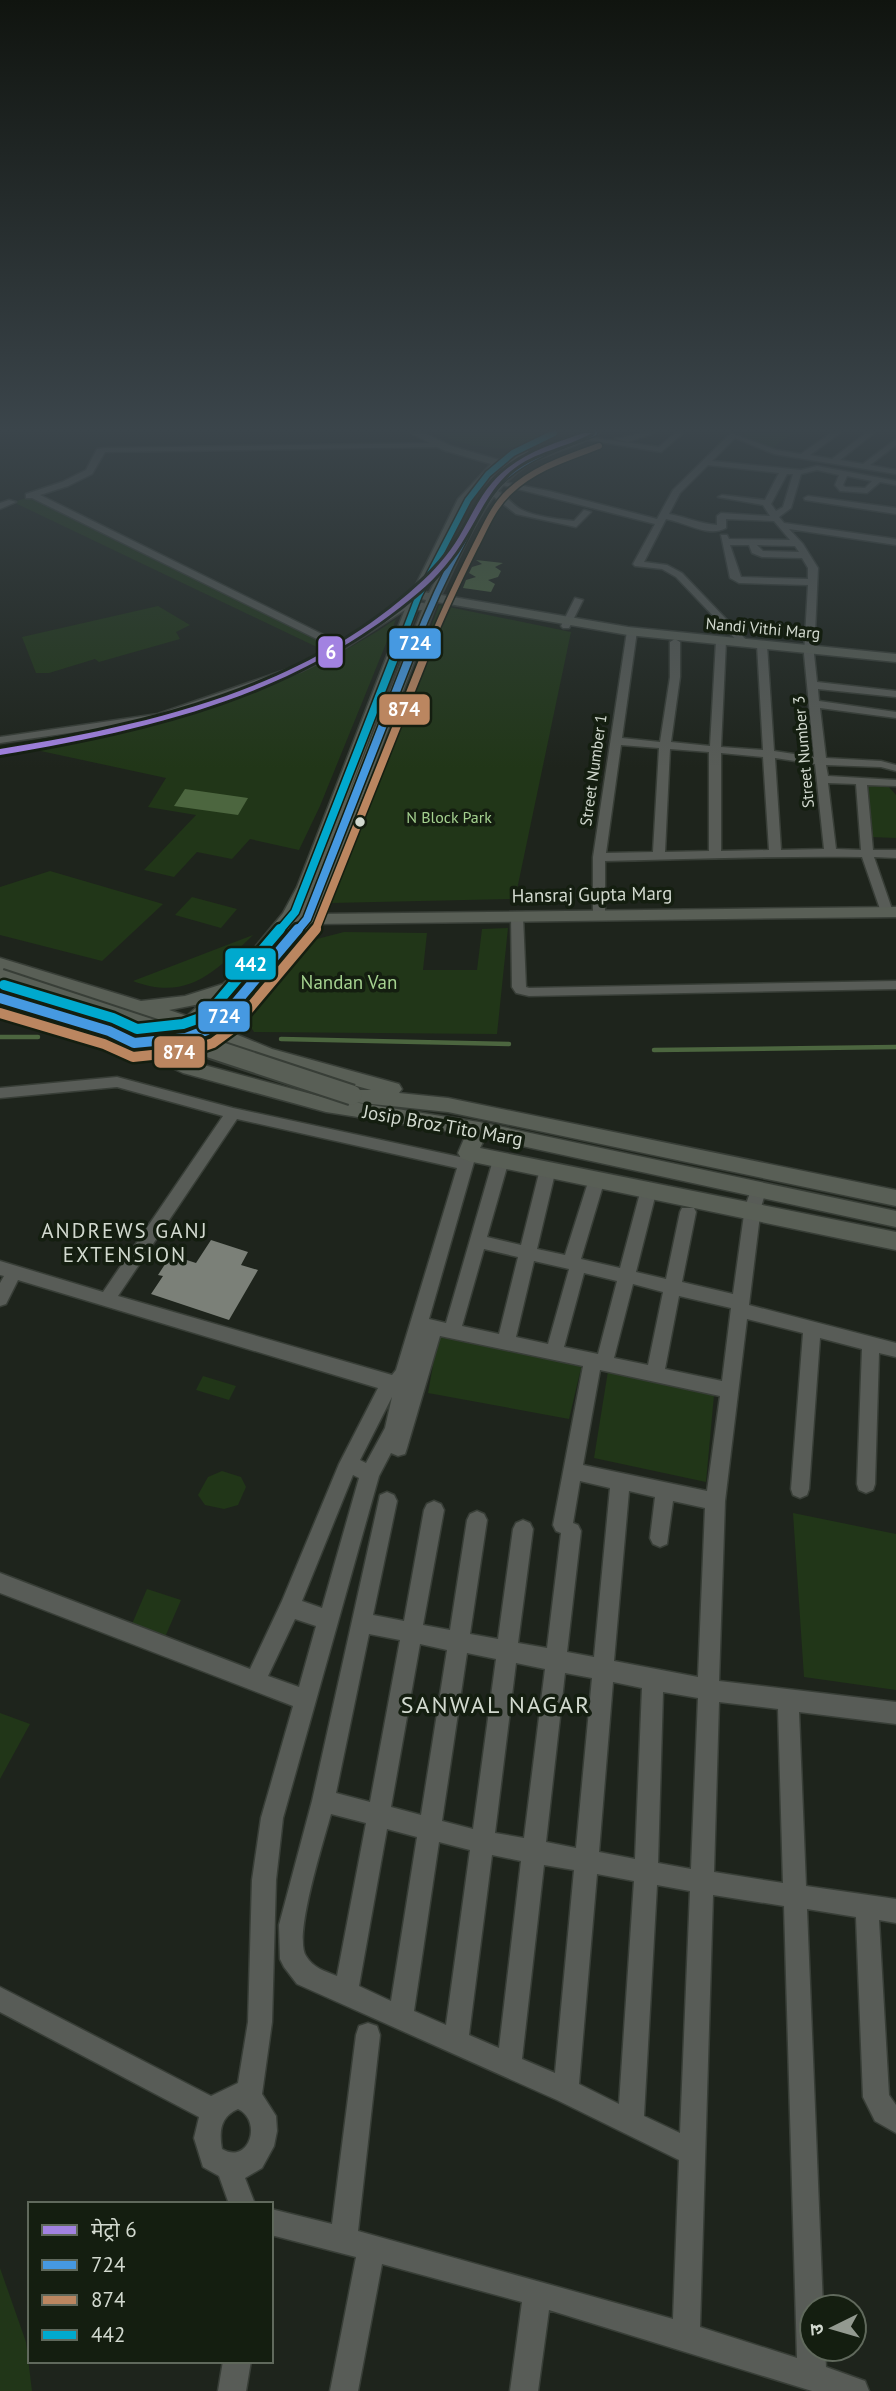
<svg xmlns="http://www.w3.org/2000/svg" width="896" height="2391" viewBox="0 0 896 2391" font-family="'PT Sans','Noto Sans Devanagari',sans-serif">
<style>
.green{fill:#213618}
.water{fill:#4c663f}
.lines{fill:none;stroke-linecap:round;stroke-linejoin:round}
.stream{stroke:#4c663f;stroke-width:4.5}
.building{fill:#7b8078}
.street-casing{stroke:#383e37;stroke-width:3}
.secondary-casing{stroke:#383e37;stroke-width:3}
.street{fill:#585c57;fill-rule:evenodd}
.secondary{fill:#595f56;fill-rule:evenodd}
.secondary-bridge-casing{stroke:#383e37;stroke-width:23;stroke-linecap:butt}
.secondary-bridge{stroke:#595f56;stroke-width:19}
.bus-1-far2-casing{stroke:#141e10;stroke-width:9}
.bus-1-far1-casing{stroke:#141e10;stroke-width:11}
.bus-1-casing{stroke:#141e10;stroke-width:15}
.bus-2-far2-casing{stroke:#141e10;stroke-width:9}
.bus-2-far1-casing{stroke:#141e10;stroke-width:11}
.bus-2-casing{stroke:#141e10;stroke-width:15}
.bus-3-far2-casing{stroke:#141e10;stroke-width:9}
.bus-3-far1-casing{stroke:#141e10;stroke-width:11}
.bus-3-casing{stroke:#141e10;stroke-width:15}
.bus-1-far2{stroke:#4699e1;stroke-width:6}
.bus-1-far1{stroke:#4699e1;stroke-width:8}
.bus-1{stroke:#4699e1;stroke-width:10}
.bus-2-far2{stroke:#bb8660;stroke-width:6}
.bus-2-far1{stroke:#bb8660;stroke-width:8}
.bus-2{stroke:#bb8660;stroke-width:10}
.bus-3-far2{stroke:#00a9ce;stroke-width:6}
.bus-3-far1{stroke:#00a9ce;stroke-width:8}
.bus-3{stroke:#00a9ce;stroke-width:10}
.metro-1-casing{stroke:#141e10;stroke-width:6}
.metro-1{fill:#a282e1;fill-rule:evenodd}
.bus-dot{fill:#d2d9cf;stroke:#141e10;stroke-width:2.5}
.labels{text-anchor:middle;stroke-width:7;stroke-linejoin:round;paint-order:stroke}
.far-street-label{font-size:16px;fill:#d2d9cf;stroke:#141e10}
.far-park-label{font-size:16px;fill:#a5d290;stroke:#141e10}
.street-label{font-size:19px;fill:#d2d9cf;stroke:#141e10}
.park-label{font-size:19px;fill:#a5d290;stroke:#141e10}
.neighbourhood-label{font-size:21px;letter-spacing:2px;fill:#d2d9cf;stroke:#141e10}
.near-neighbourhood-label{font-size:24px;letter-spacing:2px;fill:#d2d9cf;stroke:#141e10}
.line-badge{stroke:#141e10;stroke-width:2.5}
.badge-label{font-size:19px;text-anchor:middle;font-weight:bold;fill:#fff}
</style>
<rect width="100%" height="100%" fill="#1e241c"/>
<g class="green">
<path d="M438,433H533L550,439C514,452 472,451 438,433Z"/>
<polygon points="744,433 793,433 772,448 745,440"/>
<polygon points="30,497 329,644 321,649 13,502"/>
<polygon points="439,605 571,632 515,899 331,903"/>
<polygon points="158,606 190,625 176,632 180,639 99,662 95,659 49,673 36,673 22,637"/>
<path d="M396,619L320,806L299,850L250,839L232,859L197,852L174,877L144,870L196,815L148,807L166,778L36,750C163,722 288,693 396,619Z"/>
<polygon points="872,784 889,787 896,795 896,838 871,837 865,786"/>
<polygon points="50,871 163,904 102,961 0,935 0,887"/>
<polygon points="192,897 237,909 221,928 175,915"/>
<polygon points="508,928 497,1034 254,1032 245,1018 307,945 317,939 344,932 427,933 423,970 477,970 482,929"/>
<path d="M253,935C216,971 188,1002 133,981Z"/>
<polygon points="438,1337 583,1360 569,1419 428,1393"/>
<polygon points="608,1371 714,1395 706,1482 594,1458"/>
<polygon points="203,1376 236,1386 229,1400 196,1390"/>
<polygon points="222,1471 241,1477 246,1487 238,1505 224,1509 205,1505 198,1495 208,1477"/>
<polygon points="793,1513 896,1534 896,1690 804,1677"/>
<polygon points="147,1589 181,1600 165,1637 132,1624"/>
<polygon points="0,1713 30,1724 0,1779"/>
<polygon points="0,2268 26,2342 32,2391 0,2391"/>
</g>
<g class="water">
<polygon points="476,560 503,563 495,567 501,571 498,577 488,580 495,584 491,592 463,588 466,580 476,577 469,573 472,567 482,564"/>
<polygon points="185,789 248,798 238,815 174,806"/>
</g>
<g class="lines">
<g class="stream">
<polyline points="0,1037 38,1037"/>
<polyline points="281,1039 509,1044"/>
<polyline points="654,1050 896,1047"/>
</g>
</g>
<polygon class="building" points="211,1240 248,1252 241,1265 258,1270 229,1320 151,1294 163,1276 158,1275 171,1255 196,1263"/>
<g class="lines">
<g class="street-casing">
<g id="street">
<polygon points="643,433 654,433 628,442 615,439"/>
<polygon points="675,433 683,433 661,452 576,438 580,436 659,447"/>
<path d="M731,433L776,450L801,454L831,433H840L810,455L832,459L866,433H874L840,460L863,464L896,439V445L870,465L896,470V474L774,454L735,438L712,461L801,470L817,466L896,481V485L880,482L867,493L840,491L835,485L839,475L817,470L801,474L791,508L779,517L784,523L896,539V545L789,529L803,544L818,568L814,654L817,682L896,691V697L818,689L819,701L896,712V718L820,708L826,758L881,761L896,765V771L881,767L826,765L828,776L896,780V786L867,785L873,850H896V858L874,857L893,912L892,915L887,916L881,912L862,857C775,856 692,859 605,861V915L599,919L593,915V857L627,631L632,628L637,631L622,738L660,742L670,677V642L675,639L680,642V677L671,742L710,746L716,641L721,638L726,641L721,747L763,750L757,645L762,642L767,645L774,751L814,757L804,654L808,585L739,583L730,578L721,535H727L729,539L790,540L774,521L726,519V528C708,538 685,522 666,519L644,562L667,565L682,573L750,644L742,646L676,577L662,569L635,566L633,564L655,524L494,483L498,481L549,491L657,519L673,490ZM708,465L779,473L765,500L722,495L718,497L763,505L770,516L721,513L717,516V525C700,524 686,517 669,514L680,493ZM787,474H793L783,507L776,511L771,504ZM847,476L872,481L865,488L845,487L843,485ZM730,545H749L752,553L762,557L802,558L808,568V579L741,577ZM757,545L795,546L799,552L763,551ZM621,745L659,748L653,852L606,853ZM670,749L709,752V851L665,852ZM721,753L763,757L769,850L721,851ZM775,758L815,764L824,849L781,850ZM828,783L856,784L861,850L836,849Z"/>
<path d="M443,443L440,447L105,452L92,474L68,486L40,495L340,643C362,629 407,590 434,607L429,610H405L333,656L302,671L193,710L159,720L0,743V737L158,714L294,667L333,647L32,498H26V494L62,482L86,470L97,449L105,448Z"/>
<path d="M489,489C504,489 509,504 522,510C538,517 557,519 574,521L584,510L591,512L576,527L516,514L489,493Z"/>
<polygon points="808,496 896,508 896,514 805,500 804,498"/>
<polygon points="9,500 16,502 0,509 0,503"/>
<polygon points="575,598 583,600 569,628 563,628 561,626"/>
<polygon points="517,912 523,916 526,987 529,988 896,981 896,989 529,996 516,993 512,987 511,916"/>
<path d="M117,1077L233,1108L460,1157L463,1151H473L476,1155L429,1319L446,1323L493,1160L501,1154L509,1160L487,1237L521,1245L540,1169L548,1163L556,1169L537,1249L565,1255L589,1179L597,1173L605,1179L581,1259L620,1268L641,1189L643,1185H655L657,1189L636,1272L666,1279L680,1212L682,1208H694L696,1212L682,1282L733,1294L745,1207L752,1187H764L766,1191L761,1207L749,1305L896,1343V1357L879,1353L875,1484L873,1490L866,1493L859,1490L857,1484L862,1349L820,1338L809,1489L807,1495L800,1498L793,1495L791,1489L803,1333L747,1319L725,1501L719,1681L896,1702V1724L799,1712L806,1886L896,1899V1923L879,1920L889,2095L896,2105V2133L875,2121L863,2097L856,1917L807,1909L823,2307H812V2349H825L826,2367L865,2381L869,2391H812L549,2310L538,2391H510L522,2302L382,2264L358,2391H330L356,2257L271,2235V2209L332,2224L356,2035L359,2026L368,2023L377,2026L380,2035L358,2231L673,2319L679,2160L557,2100L297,1984L284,1967L280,1959L279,1925L312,1801L380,1495L387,1492L394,1495L397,1501L373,1615L404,1621L424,1510L427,1504L434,1501L441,1504L444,1510L423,1625L450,1630L467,1520L470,1514L477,1511L484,1514L487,1520L470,1634L498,1639L513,1529L516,1523L523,1520L530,1523L533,1529L518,1643L547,1648L561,1533L556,1531L553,1525L583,1366L440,1336L407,1448L405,1454L398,1456L391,1453L379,1476L283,1818L276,1880L272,2022L262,2094L276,2116L277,2131L274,2146L262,2168L245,2178L255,2204H229L219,2176L203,2167L194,2138L199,2117L0,2012V1987L211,2096L238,2083L248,2022L252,1880L261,1818L293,1706L0,1593V1573L250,1669L282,1601L339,1464L378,1388L18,1280L6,1304L0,1306V1283L4,1276L0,1275V1261L103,1292L223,1116L117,1087L0,1098V1088ZM237,1119L457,1168L396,1370L392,1375L118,1296ZM484,1249L518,1257L499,1334L462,1326ZM534,1261L569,1269L548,1344L516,1337ZM584,1273L617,1281L598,1354L564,1347ZM633,1284L663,1292L648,1365L614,1358ZM679,1296L731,1308L722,1381L665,1369ZM600,1370L720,1396L707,1491L583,1465ZM392,1397L385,1428L366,1463L360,1460ZM353,1475L359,1478L322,1608L302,1601ZM580,1481L610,1488L594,1657L567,1652L581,1531L578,1525L573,1523ZM629,1491L655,1497L650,1538L653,1544L660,1547L667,1544L673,1501L705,1508L698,1677L614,1661ZM295,1619L316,1626L299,1687L268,1676ZM369,1634L400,1640L370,1802L336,1793ZM420,1644L447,1650L421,1815L391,1807ZM467,1653L496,1659L473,1829L442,1821ZM516,1663L545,1669L524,1838L495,1833ZM565,1673L592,1678L576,1848L546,1842ZM613,1682L642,1688L635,1859L599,1852ZM663,1692L698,1698L691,1869L658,1863ZM719,1702L778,1709L783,1883L714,1872ZM331,1814L366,1823L337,1976C325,1971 313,1968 306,1956C293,1937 324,1840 331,1814ZM387,1829L417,1837L391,2001L359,1986ZM439,1842L470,1850L446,2025L414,2011ZM492,1855L521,1861L499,2048L469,2035ZM544,1865L574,1870L555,2073L522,2059ZM597,1874L634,1881L619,2104L579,2084ZM657,1885L690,1891L680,2133L644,2116ZM713,1895L784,1906L797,2358L700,2327ZM238,2109C263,2121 249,2165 222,2149C219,2131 220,2117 238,2109Z"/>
<polygon points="223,2361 251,2361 246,2391 218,2391"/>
</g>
</g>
<g class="secondary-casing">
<path id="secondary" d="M411,433H424L451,446L499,460L520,450H528V454L510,463L512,467C534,449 571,432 599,433C580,447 548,452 526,466C482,495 464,550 441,595L628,627L896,654V662L628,635L437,602L318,914L896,907V917L312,924L229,1023L221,1028L272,1049L399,1084L402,1089L399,1093L448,1098L896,1190V1206L448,1112L353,1102L479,1122L896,1211V1227L485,1138L480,1148L896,1232V1250L468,1161L461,1158L458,1153L466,1134L326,1112L183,1073L102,1035L0,1004V992L116,1027L189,1061L326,1098L352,1102L345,1100L342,1095L345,1090H371L259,1059L207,1037L171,1047L164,1046L162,1041L164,1036L189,1030L0,970V958L141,1001L185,996L223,984L229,979L283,913L297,887L409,599L458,499L491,464L443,450ZM501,468L510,469C470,499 452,550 429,593L424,592L469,500ZM421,599L426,600L346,801ZM294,922H295L271,950ZM231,996L215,1015L203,1021ZM200,1004L187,1016L169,1010Z"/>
</g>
<use href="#street" class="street"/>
<use href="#secondary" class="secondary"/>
<g class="secondary-bridge-casing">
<polyline id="secondary-bridge" points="0,979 352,1095"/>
</g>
<use href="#secondary-bridge" class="secondary-bridge"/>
<g class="bus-1-far2-casing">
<path id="bus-1-far2" d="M413,650C428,611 445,574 465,537C474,518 484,497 499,482C525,457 560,445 594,433"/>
</g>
<g class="bus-1-far1-casing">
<polyline id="bus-1-far1" points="297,931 307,919 413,648"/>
</g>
<g class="bus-1-casing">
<polyline id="bus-1" points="0,998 109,1031 134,1043 186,1038 207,1030 222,1019 298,929"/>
</g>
<g class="bus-2-far2-casing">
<path id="bus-2-far2" d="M428,650C442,614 458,581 475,547C485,528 493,507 509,492C534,468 567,458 599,446"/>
</g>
<g class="bus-2-far1-casing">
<polyline id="bus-2-far1" points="315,931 428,648"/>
</g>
<g class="bus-2-casing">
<polyline id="bus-2" points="0,1013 104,1044 133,1057 190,1051 213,1043 232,1029 316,929"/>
</g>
<g class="bus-3-far2-casing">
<polyline id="bus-3-far2" points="398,650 419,595 468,500 488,474 513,453 554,433"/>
</g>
<g class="bus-3-far1-casing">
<polyline id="bus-3-far1" points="279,931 295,912 398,648"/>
</g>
<g class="bus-3-casing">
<polyline id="bus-3" points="4,985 113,1018 137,1029 183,1024 200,1018 212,1009 280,929"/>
</g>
<use href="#bus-1-far2" class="bus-1-far2"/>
<use href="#bus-1-far1" class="bus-1-far1"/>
<use href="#bus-1" class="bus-1"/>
<use href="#bus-2-far2" class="bus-2-far2"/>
<use href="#bus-2-far1" class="bus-2-far1"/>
<use href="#bus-2" class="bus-2"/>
<use href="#bus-3-far2" class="bus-3-far2"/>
<use href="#bus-3-far1" class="bus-3-far1"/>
<use href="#bus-3" class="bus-3"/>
<g class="metro-1-casing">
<path id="metro-1" d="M584,433H592C566,448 535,451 511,471C490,489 480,513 466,536C454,557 437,577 419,592C298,695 153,729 0,755V749C149,725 303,690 418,585C434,571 448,555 459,537C470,519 478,499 492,483C516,455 551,444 584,433Z"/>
</g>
<use href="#metro-1" class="metro-1"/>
</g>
<linearGradient id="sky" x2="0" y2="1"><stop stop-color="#10140f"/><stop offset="0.56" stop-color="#3b454b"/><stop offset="1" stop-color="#3b454b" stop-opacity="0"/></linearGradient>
<rect width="896" height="768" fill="url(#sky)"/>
<circle class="bus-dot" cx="360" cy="822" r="6"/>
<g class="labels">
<g class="far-street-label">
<text transform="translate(763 628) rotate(5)" y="6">Nandi Vithi Marg</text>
<text transform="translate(803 752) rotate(-95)" y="6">Street Number 3</text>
<text transform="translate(593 770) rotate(-82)" y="6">Street Number 1</text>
</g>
<g class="far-park-label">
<text x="449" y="823">N Block Park</text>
</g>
<g class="street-label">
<text transform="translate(592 894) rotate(-1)" y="7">Hansraj Gupta Marg</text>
<text transform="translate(443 1125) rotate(10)" y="7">Josip Broz Tito Marg</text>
</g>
<g class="park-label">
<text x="349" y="989">Nandan Van</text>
</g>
<g class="neighbourhood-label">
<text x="125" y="1238">ANDREWS GANJ<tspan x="125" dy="24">EXTENSION</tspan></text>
</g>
<g class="near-neighbourhood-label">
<text x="496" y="1713">SANWAL NAGAR</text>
</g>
</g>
<g class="line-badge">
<rect x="388" y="627" width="54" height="33" rx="7" fill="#4699e1"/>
<rect x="317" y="635" width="27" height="34" rx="7" fill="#a282e1"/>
<rect x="378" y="693" width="53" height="33" rx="7" fill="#bb8660"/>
<rect x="224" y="947" width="53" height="34" rx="7" fill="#00a9ce"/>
<rect x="197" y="1000" width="54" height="33" rx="7" fill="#4699e1"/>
<rect x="153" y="1035" width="53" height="34" rx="7" fill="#bb8660"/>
</g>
<g class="badge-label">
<text x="415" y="650">724</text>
<text x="331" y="659">6</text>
<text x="404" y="716">874</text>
<text x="251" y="971">442</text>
<text x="224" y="1023">724</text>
<text x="179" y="1059">874</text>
</g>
<rect x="28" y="2202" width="245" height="161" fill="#141e10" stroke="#60695c" stroke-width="2"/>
<rect x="42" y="2225" width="35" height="10" fill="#a282e1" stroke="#60695c" stroke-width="2"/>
<text x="91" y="2237" font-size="21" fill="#d2d9cf">मेट्रो 6</text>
<rect x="42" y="2260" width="35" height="10" fill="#4699e1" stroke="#60695c" stroke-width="2"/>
<text x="91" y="2272" font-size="21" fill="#d2d9cf">724</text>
<rect x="42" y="2295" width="35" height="10" fill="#bb8660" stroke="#60695c" stroke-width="2"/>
<text x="91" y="2307" font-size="21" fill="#d2d9cf">874</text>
<rect x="42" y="2330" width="35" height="10" fill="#00a9ce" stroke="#60695c" stroke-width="2"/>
<text x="91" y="2342" font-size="21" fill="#d2d9cf">442</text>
<g transform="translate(833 2328) rotate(265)"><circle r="33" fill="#141e10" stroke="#60695c" stroke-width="2"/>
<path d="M0-5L12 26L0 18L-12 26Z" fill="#939a90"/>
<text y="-10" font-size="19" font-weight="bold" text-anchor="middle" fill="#d2d9cf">उ</text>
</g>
</svg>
